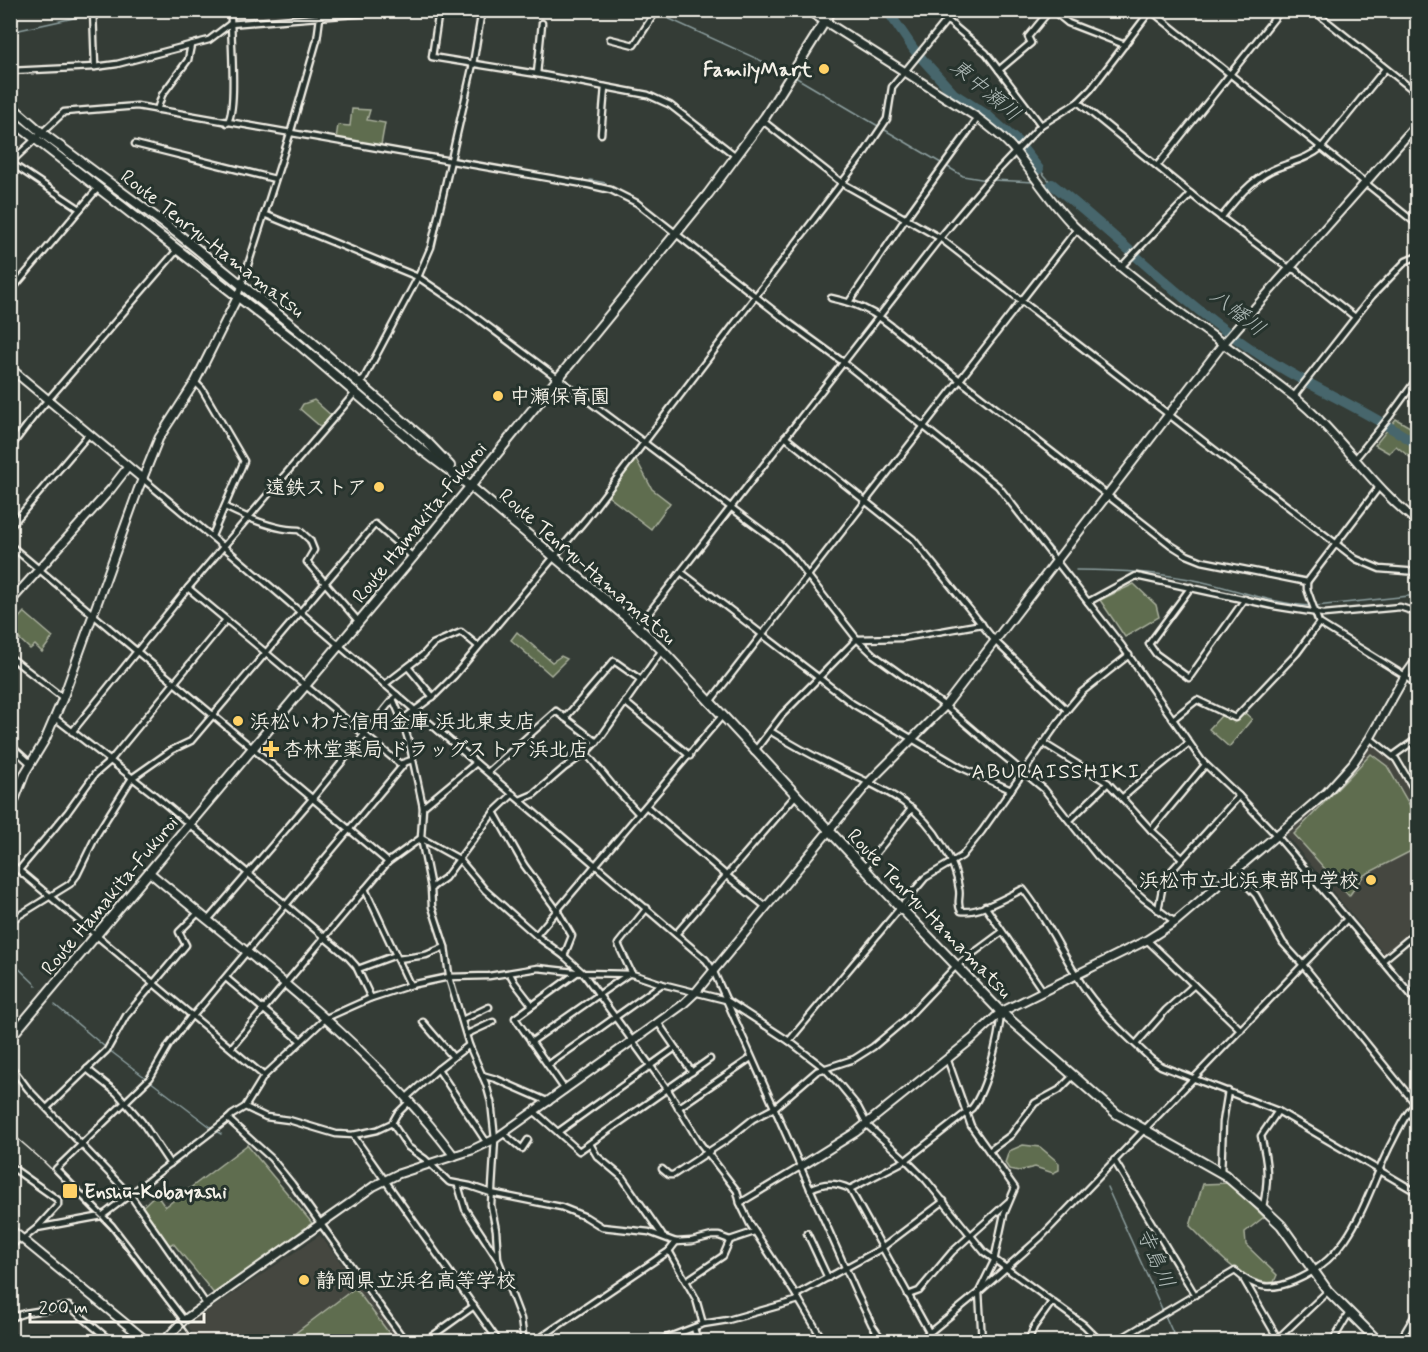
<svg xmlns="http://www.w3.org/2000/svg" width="1428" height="1352" viewBox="0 0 1428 1352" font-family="Mynerve,'Klee One',sans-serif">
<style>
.built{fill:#454741}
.green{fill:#5e6d4f;stroke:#a9af9c;stroke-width:1.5}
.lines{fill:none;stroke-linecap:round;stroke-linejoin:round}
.stream{stroke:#8c9e9e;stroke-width:1.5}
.river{stroke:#46666c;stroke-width:10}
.street-casing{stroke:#f4f1e8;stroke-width:9}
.secondary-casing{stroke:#f4f1e8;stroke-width:11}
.primary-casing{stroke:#f4f1e8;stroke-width:12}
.street{stroke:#26332d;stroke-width:4.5}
.secondary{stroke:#26332d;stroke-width:7}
.primary{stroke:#26332d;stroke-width:8}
.rail{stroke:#f4f1e8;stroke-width:1.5}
.poi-dot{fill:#ffd166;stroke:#26332d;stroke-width:2}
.labels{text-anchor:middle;stroke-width:6;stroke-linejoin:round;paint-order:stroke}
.poi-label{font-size:20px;font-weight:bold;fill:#f4f1e8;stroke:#26332d;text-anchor:start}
.street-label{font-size:20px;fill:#f4f1e8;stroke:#26332d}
.water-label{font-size:21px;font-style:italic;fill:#aeb9b6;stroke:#26332d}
.neighbourhood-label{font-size:21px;letter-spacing:1.5px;fill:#f4f1e8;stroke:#26332d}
</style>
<rect width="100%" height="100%" fill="#343c36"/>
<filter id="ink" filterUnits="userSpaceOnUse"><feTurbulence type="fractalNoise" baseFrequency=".0167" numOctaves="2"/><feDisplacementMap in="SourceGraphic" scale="12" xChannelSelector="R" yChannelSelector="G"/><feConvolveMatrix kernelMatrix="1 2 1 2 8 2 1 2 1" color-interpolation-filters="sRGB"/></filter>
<g filter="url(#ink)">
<g class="built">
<polygon points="1371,742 1393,760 1417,803 1417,928 1385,955 1284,832 1326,798 1355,767"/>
<polygon points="320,1235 400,1341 198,1341 187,1325"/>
</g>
<g class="green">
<polygon points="352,109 370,110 367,120 385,123 381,145 336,139 338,125 350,126"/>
<polygon points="314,400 333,417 322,428 300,409 303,404"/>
<polygon points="1396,419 1417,431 1417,463 1396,446 1389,453 1375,445"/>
<polygon points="636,459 652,489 670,503 651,529 608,496"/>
<polygon points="1134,584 1156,605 1159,617 1125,637 1100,600"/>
<polygon points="24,612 53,637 42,652 35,645 30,649 11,631 11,627"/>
<polygon points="517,632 552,662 561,656 567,659 551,675 511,640"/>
<polygon points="1245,713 1252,719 1229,747 1209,729 1221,716 1237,721"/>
<polygon points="1371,754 1387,766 1417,818 1417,848 1364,875 1349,896 1294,834"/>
<polygon points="247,1145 312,1223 215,1295 173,1243 168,1246 141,1208 156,1194 165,1207"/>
<polygon points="1023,1145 1040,1147 1059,1163 1059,1170 1053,1173 1035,1167 1019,1171 1009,1169 1005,1163 1009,1151"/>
<path d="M1229,1183L1264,1217L1245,1232L1246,1245L1277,1275L1274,1282C1243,1287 1211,1246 1190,1226L1203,1184Z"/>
<polygon points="355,1288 395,1341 285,1341"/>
</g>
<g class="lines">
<g class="stream">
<polyline points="650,10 788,73"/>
<polyline points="96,13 106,10"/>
<polyline points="10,32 92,14"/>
<polyline points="795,77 963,176 987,180"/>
<polyline points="1039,169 1052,184 1043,183"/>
<polyline points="590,180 606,183"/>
<polyline points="992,180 1035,182"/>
<polyline points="1049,545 1056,554"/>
<path d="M1076,570C1117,570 1158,572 1199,581C1236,589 1273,604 1311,606"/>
<polyline points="1316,606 1418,595"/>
<polyline points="10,960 37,986"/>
<polyline points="55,1005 105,1047 212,1128"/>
<polyline points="216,1131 221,1134"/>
<polyline points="1107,1187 1177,1342"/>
</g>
<g class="river">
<polyline points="887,10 915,51 954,94 987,115 1018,142"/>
<polyline points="1024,150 1039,169"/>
<path d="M1052,184C1117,236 1176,297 1244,344C1299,383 1363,407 1418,445"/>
</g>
<g class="street-casing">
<g id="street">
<polyline points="93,10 95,67"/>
<polyline points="439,10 432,57 537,74 648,95 670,105 737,157"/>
<polyline points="935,10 986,53 1041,125"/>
<polyline points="1052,10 1068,23 1125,45"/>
<polyline points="1150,10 1418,225"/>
<polyline points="1313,10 1418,94"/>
<polyline points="610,39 634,45 657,10"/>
<polyline points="999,70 1031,43 1028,37 1050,10"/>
<polyline points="10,71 95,67 117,64 209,40 230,24 405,10"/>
<polyline points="537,74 542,23"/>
<polyline points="1078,102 1207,207 1290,269 1295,270 1355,317"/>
<polyline points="157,110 162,95 188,60 191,45"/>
<polyline points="763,121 842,183 940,238 1356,559 1380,569 1418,572"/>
<path d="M227,123C238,111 230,32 231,10"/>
<polyline points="601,134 605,87"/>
<polyline points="135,144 275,179"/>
<polyline points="10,163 64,112 137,106 589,185 611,190 637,203 792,325 843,362 998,486 1122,646 1202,761 1239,796 1277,836 1418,1003"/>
<polyline points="11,163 80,209"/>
<polyline points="1157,166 1281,10"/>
<polyline points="264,214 418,277 461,306 780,544 794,558 857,639 874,655 945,706 994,748 1044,789 1098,857 1144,899 1175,922"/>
<path d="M1221,218C1236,199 1250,181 1272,170C1289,162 1307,160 1322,147L1385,69"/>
<polyline points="1122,266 1191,194"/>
<polyline points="10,292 98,188"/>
<polyline points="238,296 290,134 317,40 321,10"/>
<path d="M831,298C869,306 882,318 911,342L1171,545L1187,555L1202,561L1307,582L1379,487"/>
<polyline points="849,302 906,218 978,118"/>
<polyline points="195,382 202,389 244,461 212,536"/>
<polyline points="361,384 418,277 431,247 473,64 482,10"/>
<polyline points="1294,396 1372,296 1406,261 1418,256"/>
<polyline points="785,437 913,539 995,641 1067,710 1082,692 1129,655"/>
<polyline points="10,448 34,416 178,249"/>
<polyline points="1355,459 1390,416 1418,377"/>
<polyline points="143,479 250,569 706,960 713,970 857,1294 872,1325 884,1342"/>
<path d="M225,507C247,518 275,530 299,530L310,540L314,550L307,562L359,622"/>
<polyline points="10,527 89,434"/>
<polyline points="10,545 388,862"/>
<polyline points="681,572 853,704 960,767 1011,790"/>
<polyline points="1191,587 1149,644 1156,654 1189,678 1245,599"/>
<polyline points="188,588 400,764 412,760"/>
<polyline points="1088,602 1136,576 1274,606 1324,614 1400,607 1418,613"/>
<polyline points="1319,623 1405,676 1418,686"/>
<polyline points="638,627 940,238 986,183 1041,125 1078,102 1091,89 1151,10"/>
<polyline points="10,657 63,698"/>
<polyline points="408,667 433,697"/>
<polyline points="384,685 423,655 433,644 461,632 478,646"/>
<polyline points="397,695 393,699 402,720 409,742 423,807 421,838 431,888 432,907 445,947 450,981 469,1045 486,1084 491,1102 495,1139 491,1205 496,1230 498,1259 521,1319 524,1342"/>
<polyline points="625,702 690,756"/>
<polyline points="709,703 1077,229"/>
<polyline points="55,718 152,793 348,957 356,966 371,998"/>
<polyline points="565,718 614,661 641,680"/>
<polyline points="1173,719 1197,700 1235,718 1297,653 1319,623 1307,589 1307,582"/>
<polyline points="402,720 435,695 454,676 586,519 863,155 887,119 892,87 955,10"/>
<path d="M770,731C788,742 807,753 826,762C873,786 915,797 943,846C951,859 957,873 959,889C961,897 956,903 961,911C978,914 1007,897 1023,889C1049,921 1064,959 1087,992C1105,1017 1129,1038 1151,1059L1161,1066L1278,1111L1418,1193"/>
<polyline points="72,732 188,588 355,393"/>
<polyline points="1370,738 1396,759 1418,796"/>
<polyline points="1043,743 1108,783 1122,798 1145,778 1189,743"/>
<polyline points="10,745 30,763"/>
<polyline points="754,752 782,715 857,639 903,638 982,624"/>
<polyline points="586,753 614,787 639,814"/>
<polyline points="1393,756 1418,738"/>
<polyline points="488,772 556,711 597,742"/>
<polyline points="1122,798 1151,830"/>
<polyline points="520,800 534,794 564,768 586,753 601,737 662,650"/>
<polyline points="646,806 727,876 766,907"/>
<polyline points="423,807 476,763"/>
<polyline points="494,812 524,865 557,910 572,936 564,956"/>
<polyline points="1070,820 1108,783"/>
<polyline points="1182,858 1151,830 1205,765"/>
<polyline points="10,863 264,1076"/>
<polyline points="864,868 912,808"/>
<polyline points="19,870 67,813 95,774 110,761 226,620"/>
<polyline points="1234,872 1256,895 1283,943 1303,965 1418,1107"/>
<polyline points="431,888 445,878 494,812 513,794"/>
<polyline points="365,889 410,985"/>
<polyline points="985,906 1043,991"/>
<polyline points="1158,910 1164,879 1239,796"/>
<polyline points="208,920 312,799 393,699"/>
<polyline points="10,921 70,884 77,875 97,834 132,778 172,750 191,741 375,524 413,557"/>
<polyline points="537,934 722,716"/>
<polyline points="676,934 796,795"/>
<polyline points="1147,940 1241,1030"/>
<polyline points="398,959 426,955 445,947"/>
<polyline points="1382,961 1418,931"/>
<polyline points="358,969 396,955"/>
<polyline points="510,974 515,983 532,1005"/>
<polyline points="632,974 618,944 647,908"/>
<polyline points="226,978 301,1041"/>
<polyline points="193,1016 404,764"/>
<polyline points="462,1020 489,1007"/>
<polyline points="423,1022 453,1057"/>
<polyline points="659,1024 692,1072"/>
<polyline points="467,1034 493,1022"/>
<polyline points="789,1041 925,878 962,856 982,831 1067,710"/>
<polyline points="531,1042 627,975"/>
<polyline points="1136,1044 1166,1010 1194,985"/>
<polyline points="231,1048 388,862 421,838 459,859 485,890 538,937 564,956 583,973 668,1090 700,1143 737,1191 740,1203 750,1224 796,1295 824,1342"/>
<polyline points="947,1058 971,1126 1015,1188 1004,1214 994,1261 979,1292 982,1342"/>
<polyline points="10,1065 28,1089 131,1196 206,1304"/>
<polyline points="548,1065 662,984"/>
<polyline points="87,1069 117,1093 142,1122 170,1164"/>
<polyline points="438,1069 487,1143"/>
<polyline points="482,1075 496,1079 549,1102"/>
<polyline points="565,1090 515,1018 578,972"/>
<polyline points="407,1097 438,1069 469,1045"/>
<polyline points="245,1107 266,1117 289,1120 336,1134 353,1135 377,1130 392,1123 397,1114 410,1101"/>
<polyline points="47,1108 107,1050 126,1016 186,945 179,932 198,913"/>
<polyline points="678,1108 751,1058"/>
<polyline points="535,1112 579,1151 710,1059"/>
<polyline points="228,1119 232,1115 245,1107 264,1076 326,1018 371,998 411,985 449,977 489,976 538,968 583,973 632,974 662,984 726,1000 789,1041 824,1068 840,1085 858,1107 868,1126 906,1160 926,1180 984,1252 1084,1325 1101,1342"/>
<polyline points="392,1123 408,1147 425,1159 449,1182 470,1186 491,1193 561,1207 586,1217 602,1227 649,1232 676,1242 692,1241 712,1236 719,1236 730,1240 754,1232"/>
<polyline points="558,1132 675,1048"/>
<polyline points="503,1133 522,1149 528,1140"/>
<polyline points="353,1135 499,1342"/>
<polyline points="590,1144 597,1156 622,1177 662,1235"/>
<polyline points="989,1151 1011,1135 1035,1103 1059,1090 1073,1076"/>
<polyline points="1114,1160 1195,1295"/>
<polyline points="10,1166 58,1200 58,1205 37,1228"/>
<polyline points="662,1169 669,1175 673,1175 728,1139 753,1119 774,1108 817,1071 854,1059 873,1047 904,1021 956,966 1002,932"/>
<polyline points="1221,1173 1223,1122 1228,1091"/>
<polyline points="458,1185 465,1209 497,1258"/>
<path d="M810,1189C824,1182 836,1182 850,1189L906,1160L972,1108C987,1088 999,1038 1001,1012"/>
<polyline points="850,1189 929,1332"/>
<polyline points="740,1203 800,1167"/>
<path d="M1263,1207C1269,1178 1268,1165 1261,1136L1278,1111"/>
<polyline points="807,1233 828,1278"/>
<polyline points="23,1239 37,1228 102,1216 228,1119 271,1158 292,1184 406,1342"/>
<polyline points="10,1248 20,1237"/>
<polyline points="669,1251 696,1299 703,1324"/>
<polyline points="1244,1280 1277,1337"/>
<polyline points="686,1281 723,1256 730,1240"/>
<polyline points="796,1295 882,1248 944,1201"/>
<polyline points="908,1295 919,1291 952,1252 1008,1202"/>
<polyline points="10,1318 25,1313 69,1306 112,1342"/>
<polyline points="184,1320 112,1226 56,1169 150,1078 169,1045 192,1015"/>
<polyline points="694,1328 698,1342"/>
<polyline points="424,1342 474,1306"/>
<polyline points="534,1342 669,1251 676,1242"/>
<polyline points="656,1342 703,1324 728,1320 799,1300"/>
<polyline points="918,1342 979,1292 1041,1237 1347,919"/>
<polyline points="1028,1342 1034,1327 1052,1302"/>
<path d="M1115,1342L1235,1271C1254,1288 1270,1291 1294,1281C1353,1257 1364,1200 1389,1148C1398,1131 1404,1115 1418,1101"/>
<polyline points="1274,1342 1328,1291"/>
<polyline points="1332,1342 1349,1313"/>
<polyline points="1399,1342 1418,1310"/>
</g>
</g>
<g class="secondary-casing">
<g id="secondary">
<path d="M807,10L978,118C991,128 1005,138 1015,151C1035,176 1051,203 1074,226C1141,290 1221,339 1293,396C1340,433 1370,486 1418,522"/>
<polyline points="10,368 143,479"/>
<polyline points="10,602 111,489 128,467"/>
<polyline points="10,812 25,773 45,740 63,698 138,490 159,438 195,382 238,296"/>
<path d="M149,872C256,961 370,1043 454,1156"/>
<polyline points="800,1167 856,1132 972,1039 1001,1012 1147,940 1175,922 1326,793 1353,763 1370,738 1405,676 1418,658"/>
<polyline points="10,1229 148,1342"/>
<polyline points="163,1342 184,1320 374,1186 398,1174 472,1150 495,1139 681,1006 696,992 870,781 945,706 1223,344 1418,123"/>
</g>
</g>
<g class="primary-casing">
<g id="primary">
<polyline points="10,105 42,133 177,233 304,335 428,443 450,466"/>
<polyline points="10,119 296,342 422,450 470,486 638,627 662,650 900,907 1001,1012 1117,1114 1225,1175 1263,1208 1281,1225 1328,1291 1379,1342"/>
<polyline points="10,1038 413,557 708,194 765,117 832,10"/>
</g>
</g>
<use href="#street" class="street"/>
<use href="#secondary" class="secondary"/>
<use href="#primary" class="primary"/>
<polyline class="rail" points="10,1132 41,1159 100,1217 121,1240 195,1342"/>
</g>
</g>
<g class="poi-dot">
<circle cx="824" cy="69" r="6"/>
<circle cx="498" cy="396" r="6"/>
<circle cx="379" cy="487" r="6"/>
<circle cx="238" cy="721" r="6"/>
<path d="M268 740h6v6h6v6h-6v6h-6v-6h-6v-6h6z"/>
<circle cx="1371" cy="880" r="6"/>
<rect x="62" y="1183" width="16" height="16" rx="3"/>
<circle cx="304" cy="1280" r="6"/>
</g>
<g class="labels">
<g class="poi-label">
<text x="812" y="76" text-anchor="end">FamilyMart</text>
<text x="510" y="403">中瀬保育園</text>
<text x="367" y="494" text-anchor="end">遠鉄ストア</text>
<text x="250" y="728">浜松いわた信用金庫 浜北東支店</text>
<text x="283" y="756">杏林堂薬局 ドラッグストア浜北店</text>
<text x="1359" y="887" text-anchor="end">浜松市立北浜東部中学校</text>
<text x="84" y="1198">Enshū-Kobayashi</text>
<text x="316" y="1287">静岡県立浜名高等学校</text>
</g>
<g class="street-label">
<text transform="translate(213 243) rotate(38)" y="7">Route Tenryu-Hamamatsu</text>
<text transform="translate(419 522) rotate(-51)" y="7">Route Hamakita-Fukuroi</text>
<text transform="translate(588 566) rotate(41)" y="7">Route Tenryu-Hamamatsu</text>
<text transform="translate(109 895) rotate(-50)" y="7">Route Hamakita-Fukuroi</text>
<text transform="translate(930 913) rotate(46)" y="7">Route Tenryu-Hamamatsu</text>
</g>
<g class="water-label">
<text transform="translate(986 90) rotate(40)" y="7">東中瀬川</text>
<text transform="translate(1238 312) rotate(38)" y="7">八幡川</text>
<text transform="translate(1156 1258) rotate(66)" y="7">寺島川</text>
</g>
<g class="neighbourhood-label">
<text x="1056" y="778">ABURAISSHIKI</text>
</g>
</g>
<rect width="1428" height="1352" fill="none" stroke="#26332d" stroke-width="36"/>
<rect x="18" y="18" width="1392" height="1316" fill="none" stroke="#f4f1e8" stroke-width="2" filter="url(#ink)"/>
<path d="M30 1313v9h174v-9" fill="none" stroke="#f4f1e8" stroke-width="3"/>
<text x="39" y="1313" font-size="18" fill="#f4f1e8" stroke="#26332d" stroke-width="4.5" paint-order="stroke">200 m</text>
</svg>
